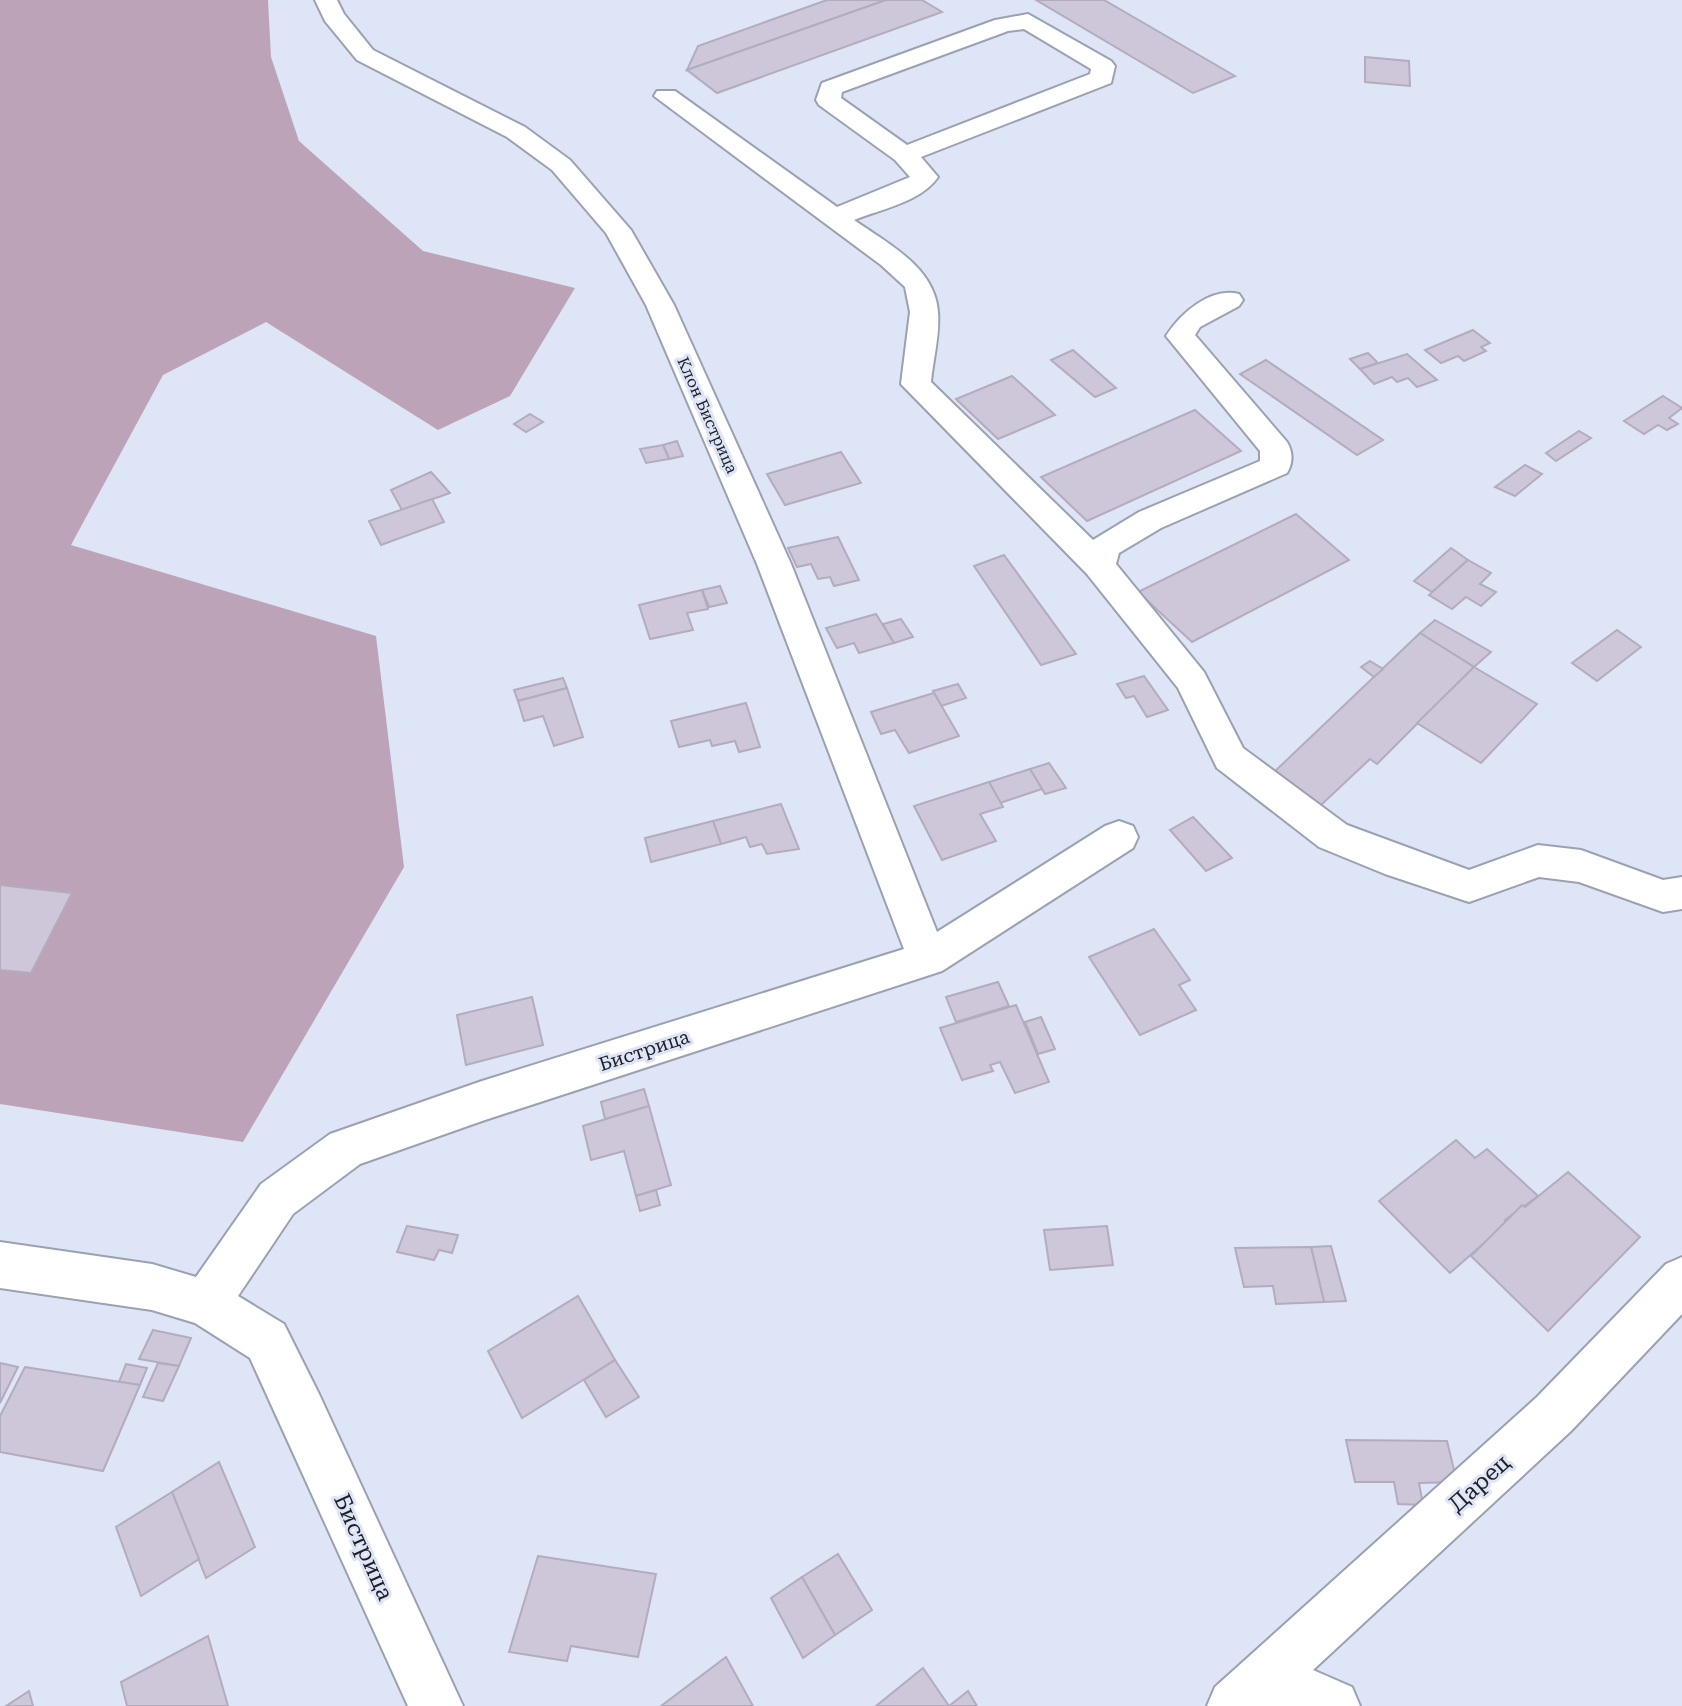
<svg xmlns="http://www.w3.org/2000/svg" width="1682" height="1706" viewBox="0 0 1682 1706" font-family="'Roboto Serif',serif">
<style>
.forest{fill:#bda3b7}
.building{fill:#cdc7d9;stroke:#b2acbe;stroke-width:2}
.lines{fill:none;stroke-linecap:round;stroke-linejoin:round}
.minor-casing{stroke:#9aa1b1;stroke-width:4}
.minor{fill:#fff;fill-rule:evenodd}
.labels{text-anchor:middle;stroke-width:6;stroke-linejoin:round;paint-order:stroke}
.far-street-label{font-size:16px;fill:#1e2027;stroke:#dee5f7}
.street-label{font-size:19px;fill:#1e2027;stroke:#dee5f7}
.near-street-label{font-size:23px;fill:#1e2027;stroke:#dee5f7}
</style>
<rect width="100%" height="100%" fill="#dee5f7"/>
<polygon class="forest" points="0,0 268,0 271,57 299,141 423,251 575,288 510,396 438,430 266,322 163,375 71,545 376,636 404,867 243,1142 0,1104"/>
<g class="building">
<polygon points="827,0 886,0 687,70 698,46"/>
<polygon points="886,0 922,0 942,12 717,93 687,70"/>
<polygon points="1036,0 1104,0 1235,76 1193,93"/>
<polygon points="1365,57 1409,61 1410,86 1365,82"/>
<polygon points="1473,330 1490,343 1481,347 1486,351 1464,361 1458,356 1441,363 1425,350"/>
<polygon points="1073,350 1116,388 1095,397 1051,360"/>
<polygon points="1368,353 1378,363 1360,369 1350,359"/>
<polygon points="1407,354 1437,380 1417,387 1408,378 1397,382 1392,377 1374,384 1360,369"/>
<polygon points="1266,360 1383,440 1357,455 1240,374"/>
<polygon points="1012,376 1055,415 998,439 956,399"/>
<polygon points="1663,396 1682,408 1669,418 1678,424 1667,430 1658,425 1644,434 1624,421"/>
<polygon points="1195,410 1241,451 1087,521 1041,477"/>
<polygon points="530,414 543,422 526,432 514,424"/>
<polygon points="1579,431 1591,438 1556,461 1546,453"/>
<polygon points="677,441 683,456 669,459 663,445"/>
<polygon points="663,445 669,459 646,463 640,449"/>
<polygon points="841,452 861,483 785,505 767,474"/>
<polygon points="1525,465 1542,474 1515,496 1495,487"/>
<polygon points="431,472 450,493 402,510 391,490"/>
<polygon points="432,499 444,522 381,545 369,521"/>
<polygon points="1296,514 1349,560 1192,642 1138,592"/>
<polygon points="838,537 859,580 834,586 830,577 818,579 811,564 797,567 788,548"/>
<polygon points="1451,548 1468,560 1432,592 1414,581"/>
<polygon points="1004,555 1076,654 1041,665 974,566"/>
<polygon points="1468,560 1491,573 1480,584 1496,592 1481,606 1466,597 1452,609 1429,595"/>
<polygon points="720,586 727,603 709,607 702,590"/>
<polygon points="702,590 708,609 687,613 693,630 650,639 639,605"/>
<polygon points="876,614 894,643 859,653 854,643 837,648 826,628"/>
<polygon points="901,619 913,637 894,643 883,624"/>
<polygon points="1435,620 1491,652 1474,667 1420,633"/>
<polygon points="1617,630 1641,647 1597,681 1572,663"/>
<polygon points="1420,633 1474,667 1377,764 1370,759 1320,806 1272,774"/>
<polygon points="1370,661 1383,669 1374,677 1361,667"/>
<polygon points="1474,667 1537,704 1481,763 1417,723"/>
<polygon points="1144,676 1168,710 1147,717 1134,696 1126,698 1117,684"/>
<polygon points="563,678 567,688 518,701 514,690"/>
<polygon points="958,684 966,698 941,706 933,691"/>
<polygon points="567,688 583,737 554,746 543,716 524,721 518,701"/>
<polygon points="934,693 959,736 909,753 895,730 881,734 871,712"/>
<polygon points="746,703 760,747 739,752 735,741 712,746 710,740 679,747 671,721"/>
<polygon points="1049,763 1066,788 1045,794 1030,769"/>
<polygon points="1030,769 1042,789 1000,803 989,782"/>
<polygon points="989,782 1003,807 980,814 996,841 942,860 914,806"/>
<polygon points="781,804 799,849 767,854 762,844 750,847 746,837 721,844 713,821"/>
<polygon points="1193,817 1232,858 1206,871 1170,830"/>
<polygon points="713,821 721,844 651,862 645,838"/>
<polygon points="0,885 72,893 31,973 0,970"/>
<polygon points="1154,929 1190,980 1179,985 1196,1010 1140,1035 1089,957"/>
<polygon points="998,982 1009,1006 956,1022 946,997"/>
<polygon points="532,997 543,1045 466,1065 457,1015"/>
<polygon points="1016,1005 1049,1082 1015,1093 1000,1062 990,1065 993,1071 962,1080 940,1028"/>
<polygon points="1041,1017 1055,1049 1038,1054 1025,1022"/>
<polygon points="644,1089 649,1106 605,1119 601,1102"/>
<polygon points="649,1106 671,1185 636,1196 624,1151 591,1160 583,1126"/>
<polygon points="1456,1140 1475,1158 1487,1149 1538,1196 1505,1220 1508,1222 1450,1273 1379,1201"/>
<polygon points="1568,1172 1640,1237 1548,1331 1471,1256 1522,1205 1525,1207"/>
<polygon points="656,1190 660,1205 640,1211 636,1196"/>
<polygon points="407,1226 458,1235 452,1253 439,1250 434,1260 397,1252"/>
<polygon points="1107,1226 1113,1265 1050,1270 1044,1230"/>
<polygon points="1331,1246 1346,1301 1324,1302 1311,1247"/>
<polygon points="1311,1247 1324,1302 1276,1304 1273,1286 1244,1287 1235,1248"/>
<polygon points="578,1296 615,1360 522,1418 488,1351"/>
<polygon points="153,1330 191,1338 179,1366 139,1359"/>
<polygon points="615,1360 639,1397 606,1417 584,1380"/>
<polygon points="0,1363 18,1367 0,1403"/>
<polygon points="158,1363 179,1366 163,1401 143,1397"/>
<polygon points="126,1364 147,1368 140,1385 119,1382"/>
<polygon points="25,1367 140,1385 103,1471 0,1452 0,1416"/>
<polygon points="1346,1440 1447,1441 1457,1482 1419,1483 1423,1505 1398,1504 1394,1482 1355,1482"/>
<polygon points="219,1462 255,1547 206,1578 172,1492"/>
<polygon points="172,1492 199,1559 141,1596 116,1527"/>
<polygon points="838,1554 872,1610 835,1635 802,1577"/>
<polygon points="538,1556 656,1574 638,1657 571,1646 567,1661 509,1652"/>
<polygon points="802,1577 835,1635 803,1658 771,1598"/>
<polygon points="208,1636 228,1706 127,1706 121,1682"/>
<polygon points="726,1657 753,1706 661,1706"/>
<polygon points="923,1668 949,1706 968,1691 977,1706 876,1706"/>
<polygon points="29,1691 33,1706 6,1706"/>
</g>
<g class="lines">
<g class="minor-casing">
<g id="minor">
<polygon points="315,0 337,0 344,14 373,50 525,127 570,160 631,230 674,305 791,564 937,932 1105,826 1119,821 1133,826 1138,837 1133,848 942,971 482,1121 360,1164 293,1214 238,1296 284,1324 319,1394 463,1706 408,1706 250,1358 195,1323 152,1310 0,1288 0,1242 152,1264 196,1277 261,1184 330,1134 482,1081 904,949 757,564 646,305 606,233 552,170 507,137 357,60 325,21"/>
<path d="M1028,14L1111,61L1115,66L1111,83L921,157L938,177C921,202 881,209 854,220C887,243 935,267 938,312C940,334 933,360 931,382L1093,540L1139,512L1260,461V451L1166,336C1180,314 1210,287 1239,294L1243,300L1239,306L1200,327L1195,335L1287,442C1293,452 1293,463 1287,473L1161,528L1119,553L1116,564L1204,672L1243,748L1347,825L1469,870L1538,845L1581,850L1663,880L1682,877V909L1663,912L1579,882L1539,877L1469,902L1385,874L1319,847L1217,768L1178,688L1087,574L901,384L910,312L905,287L881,265L654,96L657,91H675L837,207L910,177L895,160L819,105L816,100L822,83L995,20ZM1024,29L1091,69L1090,74L907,145L841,98L842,92L1008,31Z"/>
<polygon points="1682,1257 1682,1314 1571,1431 1313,1670 1352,1687 1360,1706 1207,1706 1215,1687 1537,1397 1666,1264"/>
</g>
</g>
<use href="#minor" class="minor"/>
</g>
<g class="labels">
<g class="far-street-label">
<text transform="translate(708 415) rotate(66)" y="6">Клон Бистрица</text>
</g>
<g class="street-label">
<text transform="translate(644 1050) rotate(-18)" y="7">Бистрица</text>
</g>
<g class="near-street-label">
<text transform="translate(1479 1483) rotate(-42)" y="8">Дарец</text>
<text transform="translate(364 1547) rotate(66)" y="8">Бистрица</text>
</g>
</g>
</svg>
